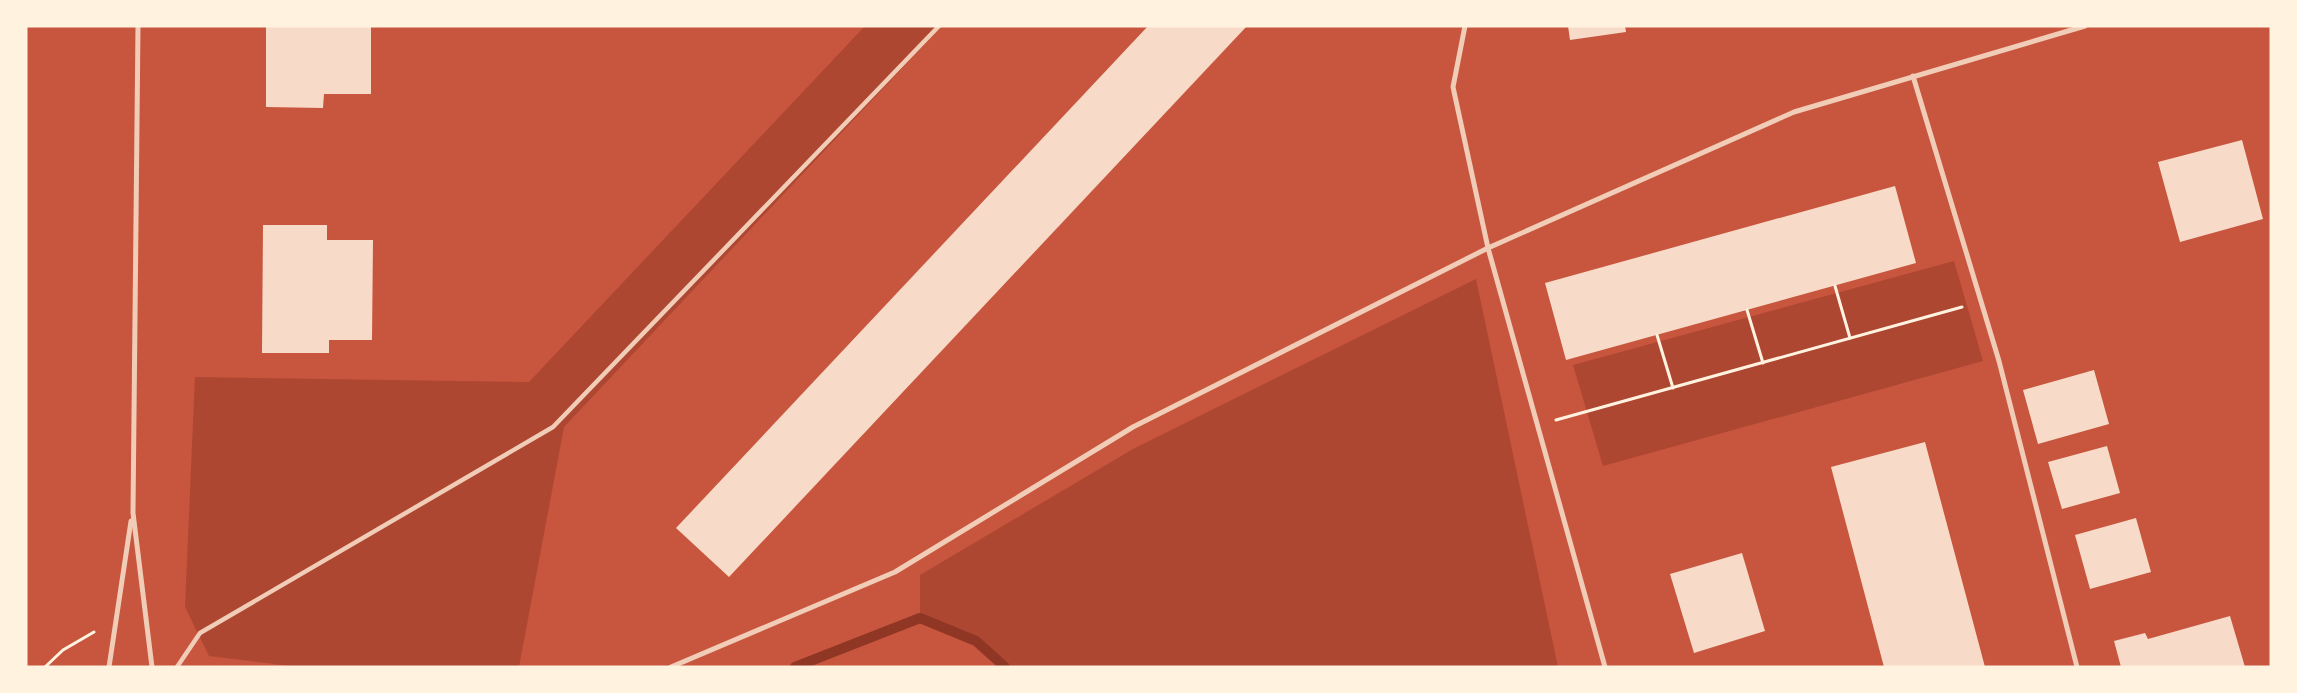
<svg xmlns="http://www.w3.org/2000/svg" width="2297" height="693" viewBox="0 0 2297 693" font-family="'Exo 2',sans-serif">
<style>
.green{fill:#ae4732}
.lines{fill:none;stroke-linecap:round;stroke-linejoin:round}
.stream{stroke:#8f3625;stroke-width:10}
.building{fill:#f7dbc8}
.path{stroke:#fff3e0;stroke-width:3}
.pedestrian{stroke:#f1ccb7;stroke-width:4.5}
.minor{stroke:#f1ccb7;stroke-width:5}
</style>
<rect width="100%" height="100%" fill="#c8553d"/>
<g class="green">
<polygon points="865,26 942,26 564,427 519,667 298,667 209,656 185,607 195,377 529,382"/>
<polygon points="1954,261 1983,361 1603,466 1573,365"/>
<polygon points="1476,279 1558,667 1005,667 976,641 920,618 920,575 1133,449"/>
</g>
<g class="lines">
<polyline class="stream" points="795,667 920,618 976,641 1005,667"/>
</g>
<g class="building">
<polygon points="266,26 371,26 371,94 324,94 323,108 266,107"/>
<polygon points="1148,26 1247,26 729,577 676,528"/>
<polygon points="1568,26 1625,26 1626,32 1570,40"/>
<polygon points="2242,140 2263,219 2180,242 2158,162"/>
<polygon points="1895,186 1916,263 1566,360 1545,283"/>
<polygon points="263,225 327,225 327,240 373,240 372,340 329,340 329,353 262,353"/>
<polygon points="2094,370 2109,424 2038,444 2023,390"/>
<polygon points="1925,442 1985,667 1884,667 1831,467"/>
<polygon points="2107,446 2120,493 2062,509 2048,462"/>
<polygon points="2136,518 2151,572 2090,589 2075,535"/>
<polygon points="1742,553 1765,631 1694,653 1670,574"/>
<polygon points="2230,616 2245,667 2121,667 2114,641 2145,633 2148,639"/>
</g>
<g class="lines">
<g class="path">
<polyline points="1835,286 1850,338"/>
<polyline points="1747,310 1763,363"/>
<polyline points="1657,335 1673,388"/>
<polyline points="1556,420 1962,307"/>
<polyline points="45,667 63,650 94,632"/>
</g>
<polyline class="pedestrian" points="177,667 200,633 553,427 939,26"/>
<g class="minor">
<polyline points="138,26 133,513 152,667"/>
<polyline points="1465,26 1453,87 1488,248 1605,667"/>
<polyline points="1913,76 1999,361 2077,667"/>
<polyline points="109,667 131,521"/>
<polyline points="671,667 895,572 1133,427 1488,248 1794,112 2085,26"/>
</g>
</g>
<rect width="2297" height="693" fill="none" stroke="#fff3e0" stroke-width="55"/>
</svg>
